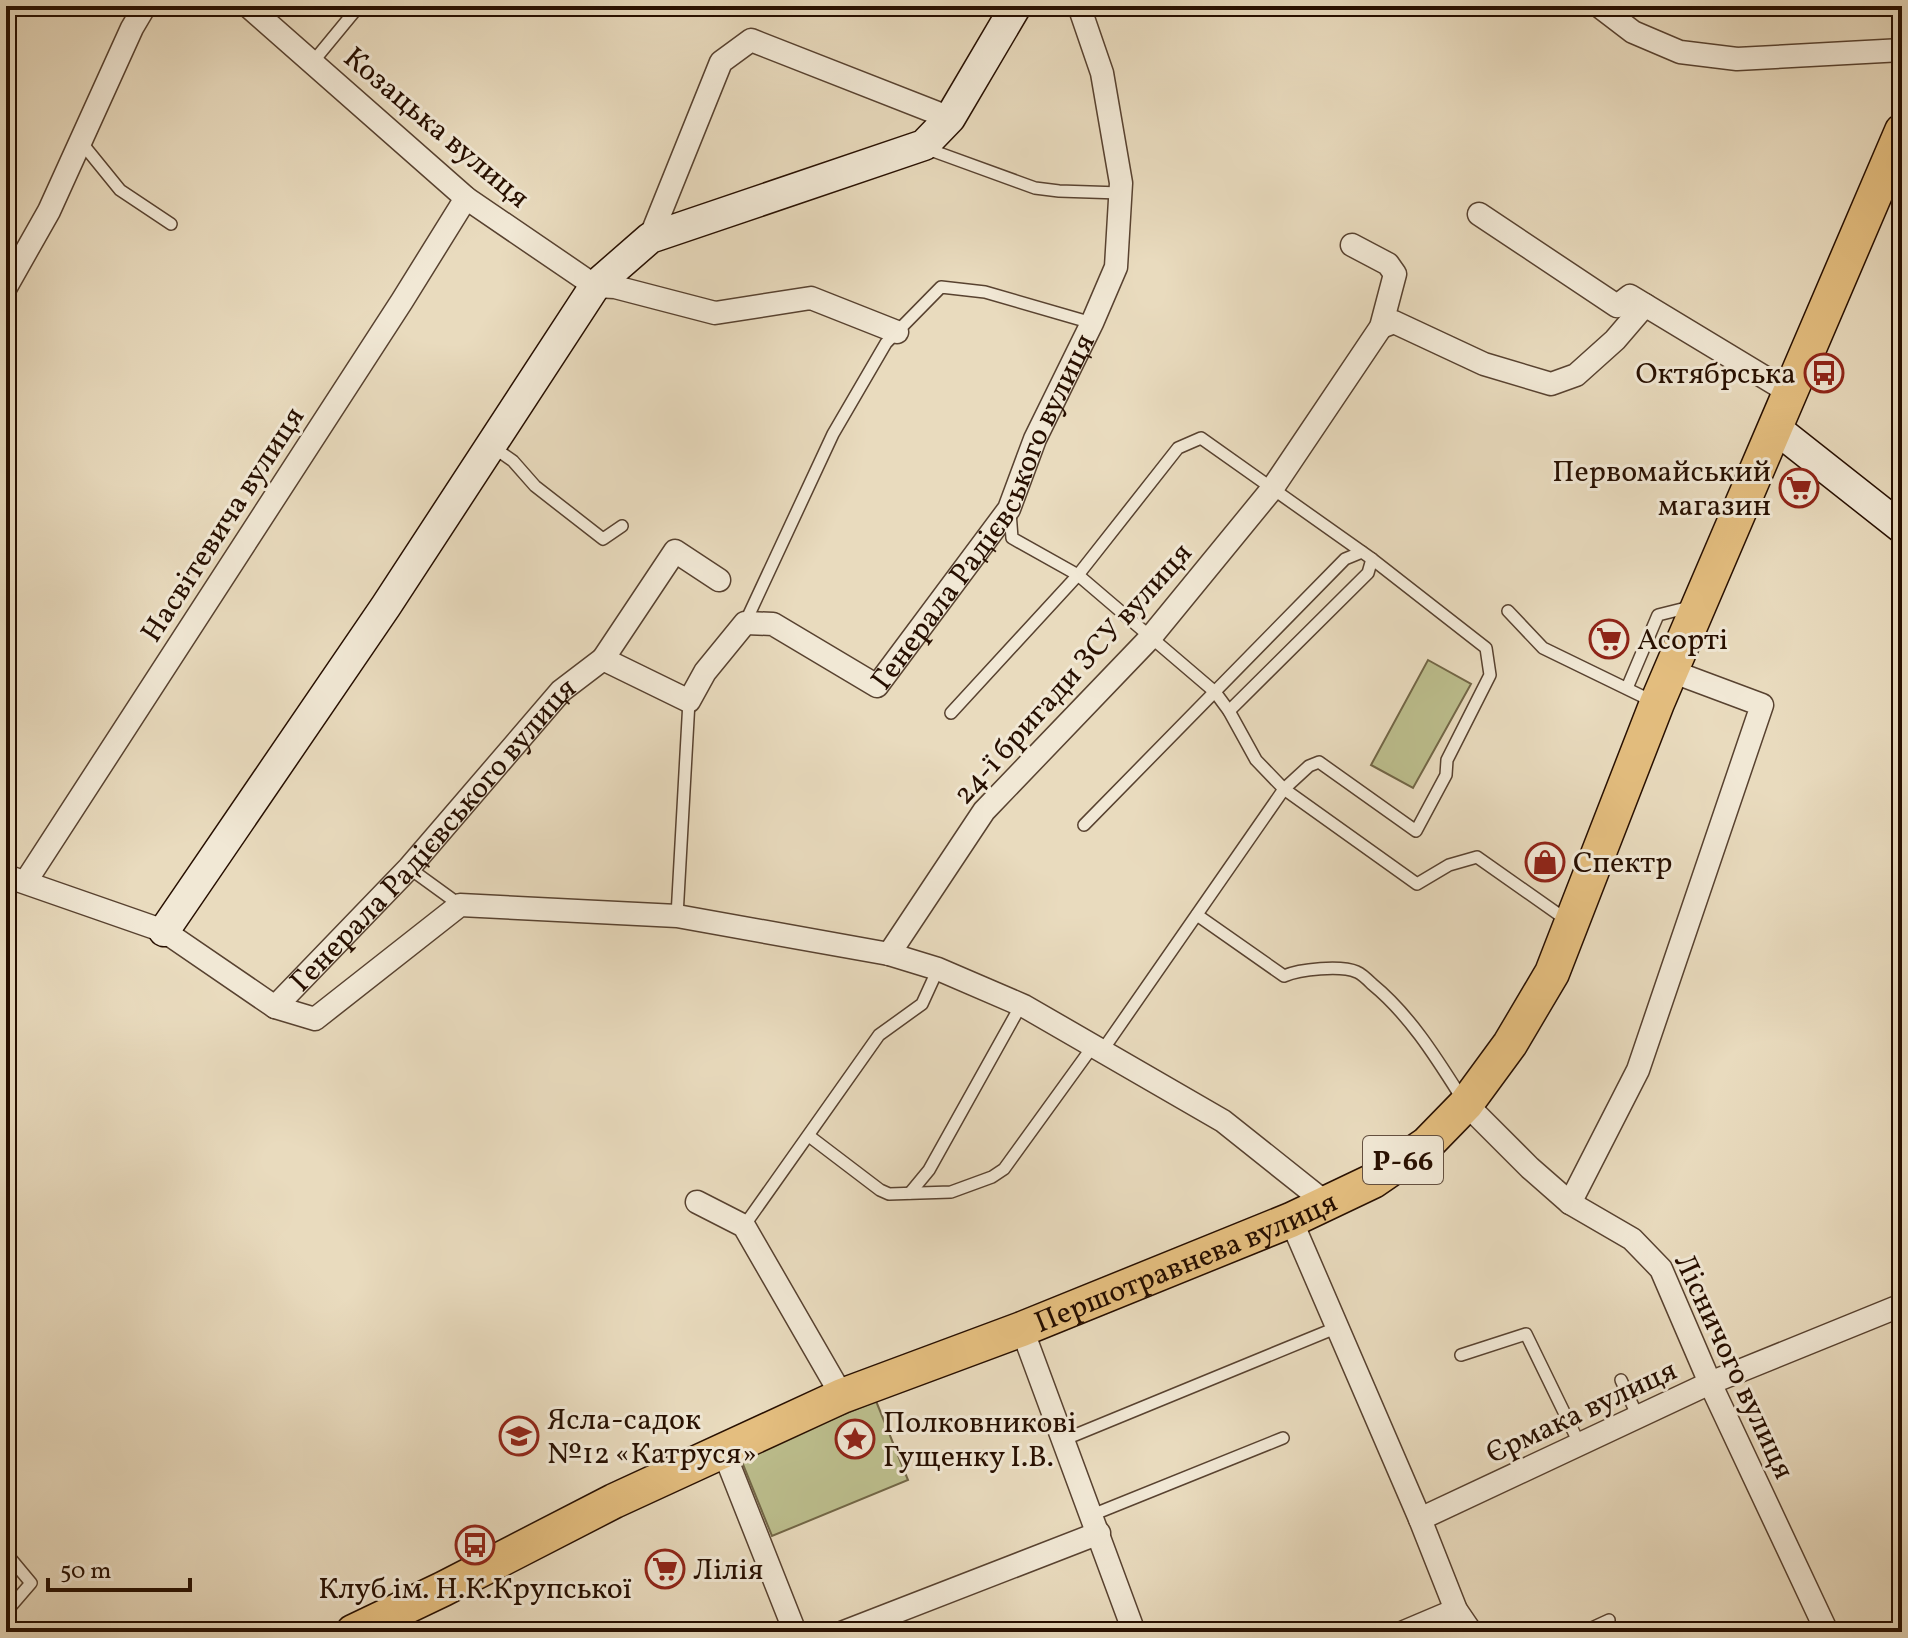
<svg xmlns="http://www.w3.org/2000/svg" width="1908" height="1638" viewBox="0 0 1908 1638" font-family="Vollkorn,serif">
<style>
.green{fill:#bcbe8d;stroke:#726646;stroke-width:2}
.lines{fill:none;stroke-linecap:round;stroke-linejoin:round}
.lane-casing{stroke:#584230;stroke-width:14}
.street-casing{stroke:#584230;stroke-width:25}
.secondary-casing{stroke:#270f00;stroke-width:33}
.primary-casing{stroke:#270f00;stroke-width:37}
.lane{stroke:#f1e8d5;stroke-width:11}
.street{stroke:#f1e8d5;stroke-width:22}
.secondary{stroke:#f1e8d5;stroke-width:30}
.primary{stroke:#e4be7f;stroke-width:34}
.labels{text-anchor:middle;stroke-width:6;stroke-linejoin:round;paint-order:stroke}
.shield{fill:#f1e8d5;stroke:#645040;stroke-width:2}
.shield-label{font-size:28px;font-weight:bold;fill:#270f00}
.street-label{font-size:30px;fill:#270f00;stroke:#f1e8d5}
.poi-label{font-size:30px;fill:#270f00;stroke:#f1e8d5;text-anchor:start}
</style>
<rect width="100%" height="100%" fill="#e9dbbe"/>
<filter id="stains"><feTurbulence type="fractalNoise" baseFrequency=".0025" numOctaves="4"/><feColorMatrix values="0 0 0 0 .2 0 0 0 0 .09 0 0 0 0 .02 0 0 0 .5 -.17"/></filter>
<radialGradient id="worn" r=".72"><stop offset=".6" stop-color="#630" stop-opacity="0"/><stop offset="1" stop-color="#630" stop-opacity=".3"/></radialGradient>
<g class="green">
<polygon points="1428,660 1471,684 1413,788 1371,765"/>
<polygon points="876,1401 908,1480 772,1536 740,1457"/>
</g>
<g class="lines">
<g class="lane-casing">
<g id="lane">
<polyline points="312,63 359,6"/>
<polyline points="81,142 120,190 171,224"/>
<polyline points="925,148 1035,188 1059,191 1120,193"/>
<polyline points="493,447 513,461 535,486 603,539 622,526"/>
<polyline points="1010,512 1012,538 1078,575 1215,692 1229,711 1256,760 1284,789 1417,884 1449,865 1477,857 1568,921"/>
<polyline points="1508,611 1543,648 1652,701"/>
<polyline points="745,623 833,434 886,343 941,287 985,292 1092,323"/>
<polyline points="1627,688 1658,615 1690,607"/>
<polyline points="1229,711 1368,573 1372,559"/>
<polyline points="951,713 1078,575 1178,448 1201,438 1372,559 1486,648 1490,675 1447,760 1446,775 1416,831 1319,762 1309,766 1284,789 1102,1051"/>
<polyline points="1084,825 1345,559 1362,552"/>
<polyline points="409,868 460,905"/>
<path d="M1197,915L1284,976C1300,969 1341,965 1357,972C1362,974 1368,980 1372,984C1410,1015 1437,1059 1463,1100"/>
<polyline points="677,916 689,701"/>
<polyline points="809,1136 880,1190 889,1194 951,1192 992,1177 1004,1169 1093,1046"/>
<polyline points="910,1193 929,1170 1021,1005"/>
<polyline points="744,1226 879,1035 922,1004 938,969"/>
<polyline points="1461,1355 1526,1334 1580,1445"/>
<polyline points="1621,1380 1638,1417"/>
<polyline points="1063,1440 1338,1327"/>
<polyline points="1092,1515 1283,1438"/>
<polyline points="6,1553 31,1583 6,1612"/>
<polyline points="1583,1632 1609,1620"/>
</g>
</g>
<g class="street-casing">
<g id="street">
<polyline points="248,6 466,198 595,286 615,287 715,313 811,298 897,332"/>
<polyline points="1599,6 1633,32 1680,52 1737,59 1902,50"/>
<polyline points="1479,214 1617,306 1630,296 1789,392"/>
<polyline points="650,238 721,62 751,40 950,118"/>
<polyline points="6,287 49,211 132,28 145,6"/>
<polyline points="1381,327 1394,322 1484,364 1551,384 1576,375 1615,340 1645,305"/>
<polyline points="603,659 675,551 719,580"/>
<polyline points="6,876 164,931 275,1007 315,1019 460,905 677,916 889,954 938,969 1024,1006 1223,1121 1326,1203"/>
<polyline points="26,881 402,301 466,198"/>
<polyline points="889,954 984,811 1150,638 1272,489 1381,327 1395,274 1388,264 1352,245"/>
<path id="s1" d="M275,1007L409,868L561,691L603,659L689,701L705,672L745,623L773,624L877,686L1009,509L1035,439L1092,323L1116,267L1121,183L1102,73L1079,6"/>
<polyline points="1466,1104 1530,1168 1570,1203 1632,1239 1661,1269 1710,1383 1827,1632"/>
<polyline points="697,1202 744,1226 842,1396"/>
<polyline points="1570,1203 1638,1070 1762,705 1671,671"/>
<polyline points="1291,1220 1420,1519 1456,1610 1471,1632"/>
<polyline points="1022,1329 1134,1632"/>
<polyline points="723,1450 795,1632"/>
<polyline points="1420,1519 1710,1383 1902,1305"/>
<polyline points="844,1632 1099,1533"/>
<polyline points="1404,1632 1456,1610"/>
</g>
</g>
<g class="secondary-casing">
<g id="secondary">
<polyline points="1774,427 1902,528"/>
<polyline points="164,931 386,606 595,286 650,238 924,145 950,118 1016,6"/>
</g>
</g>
<g class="primary-casing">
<g id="primary">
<path id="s2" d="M353,1632L443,1589L614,1501L842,1396L1022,1329L1291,1220L1373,1181L1427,1144L1466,1104L1510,1044L1552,973L1657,703L1902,131"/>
</g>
</g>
<use href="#lane" class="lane"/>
<use href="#street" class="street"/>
<use href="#secondary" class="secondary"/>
<use href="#primary" class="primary"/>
</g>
<defs>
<g id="bus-ring" transform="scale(2)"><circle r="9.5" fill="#f1e8d5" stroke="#8f2418" stroke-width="1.5"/><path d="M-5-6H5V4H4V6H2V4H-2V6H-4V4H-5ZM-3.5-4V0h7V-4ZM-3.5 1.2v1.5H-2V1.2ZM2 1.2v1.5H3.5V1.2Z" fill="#8f2418"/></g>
<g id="supermarket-ring" transform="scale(2)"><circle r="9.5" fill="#f1e8d5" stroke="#8f2418" stroke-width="1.5"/><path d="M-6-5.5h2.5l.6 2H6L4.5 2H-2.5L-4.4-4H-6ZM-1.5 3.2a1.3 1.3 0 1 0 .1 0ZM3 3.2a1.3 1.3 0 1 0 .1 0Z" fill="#8f2418"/></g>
<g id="shop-ring" transform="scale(2)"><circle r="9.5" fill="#f1e8d5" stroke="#8f2418" stroke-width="1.5"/><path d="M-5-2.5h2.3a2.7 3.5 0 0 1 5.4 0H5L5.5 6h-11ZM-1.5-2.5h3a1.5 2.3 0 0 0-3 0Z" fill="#8f2418"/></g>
<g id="school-ring" transform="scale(2)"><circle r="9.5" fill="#f1e8d5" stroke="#8f2418" stroke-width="1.5"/><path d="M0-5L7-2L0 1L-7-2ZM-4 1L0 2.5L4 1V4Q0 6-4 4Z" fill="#8f2418"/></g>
<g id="sight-ring" transform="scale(2)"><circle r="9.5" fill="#f1e8d5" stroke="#8f2418" stroke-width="1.5"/><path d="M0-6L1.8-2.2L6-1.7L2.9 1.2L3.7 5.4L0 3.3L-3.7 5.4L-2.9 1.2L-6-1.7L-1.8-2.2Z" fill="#8f2418"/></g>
</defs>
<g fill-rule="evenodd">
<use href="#bus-ring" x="1824" y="373"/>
<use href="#supermarket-ring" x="1799" y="488"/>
<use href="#supermarket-ring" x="1609" y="639"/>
<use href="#shop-ring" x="1545" y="862"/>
<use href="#school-ring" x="519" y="1436"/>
<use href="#sight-ring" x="855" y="1439"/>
<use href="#bus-ring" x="475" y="1545"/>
<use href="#supermarket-ring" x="665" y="1569"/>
</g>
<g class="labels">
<rect class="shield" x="1363" y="1136" width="80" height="48" rx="6"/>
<g class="shield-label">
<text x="1403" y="1170">Р-66</text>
</g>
<g class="street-label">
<text transform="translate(437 127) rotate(40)" y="10">Козацька вулиця</text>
<text dy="10" stroke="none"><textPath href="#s1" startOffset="1026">Генерала Радієвського вулиця</textPath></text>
<text transform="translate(222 524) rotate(-57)" y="10">Насвітевича вулиця</text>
<text transform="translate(1072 673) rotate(-48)" y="10">24-ї бригади ЗСУ вулиця</text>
<text dy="10" stroke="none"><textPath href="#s1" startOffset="234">Генерала Радієвського вулиця</textPath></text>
<text dy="10" stroke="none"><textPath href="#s2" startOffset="912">Першотравнева вулиця</textPath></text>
<text transform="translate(1735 1366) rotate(65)" y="10">Лісничого вулиця</text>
<text transform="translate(1581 1411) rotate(-25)" y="10">Єрмака вулиця</text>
</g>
<g class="poi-label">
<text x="1796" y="383" text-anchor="end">Октябрська</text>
<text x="1771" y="481" text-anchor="end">Первомайський<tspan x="1771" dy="34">магазин</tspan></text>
<text x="1637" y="649">Асорті</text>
<text x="1573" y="872">Спектр</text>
<text x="547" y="1429">Ясла-садок<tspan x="547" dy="34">№12 «Катруся»</tspan></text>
<text x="883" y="1432">Полковникові<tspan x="883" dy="34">Гущенку І.В.</tspan></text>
<text x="693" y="1579">Лілія</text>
<text x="475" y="1598" text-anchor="middle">Клуб ім. Н.К.Крупської</text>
</g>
</g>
<rect width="1908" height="1638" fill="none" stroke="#e9dbbe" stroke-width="32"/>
<rect x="8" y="8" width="1892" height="1622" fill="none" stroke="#270f00" stroke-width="4"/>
<rect x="16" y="16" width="1876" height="1606" fill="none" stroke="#270f00" stroke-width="2"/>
<path d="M48 1578v12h142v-12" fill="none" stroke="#270f00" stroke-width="4"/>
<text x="60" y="1578" font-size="24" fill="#270f00" stroke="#f1e8d5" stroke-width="6" paint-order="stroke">50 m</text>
<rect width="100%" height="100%" filter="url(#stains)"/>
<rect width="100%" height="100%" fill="url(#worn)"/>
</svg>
